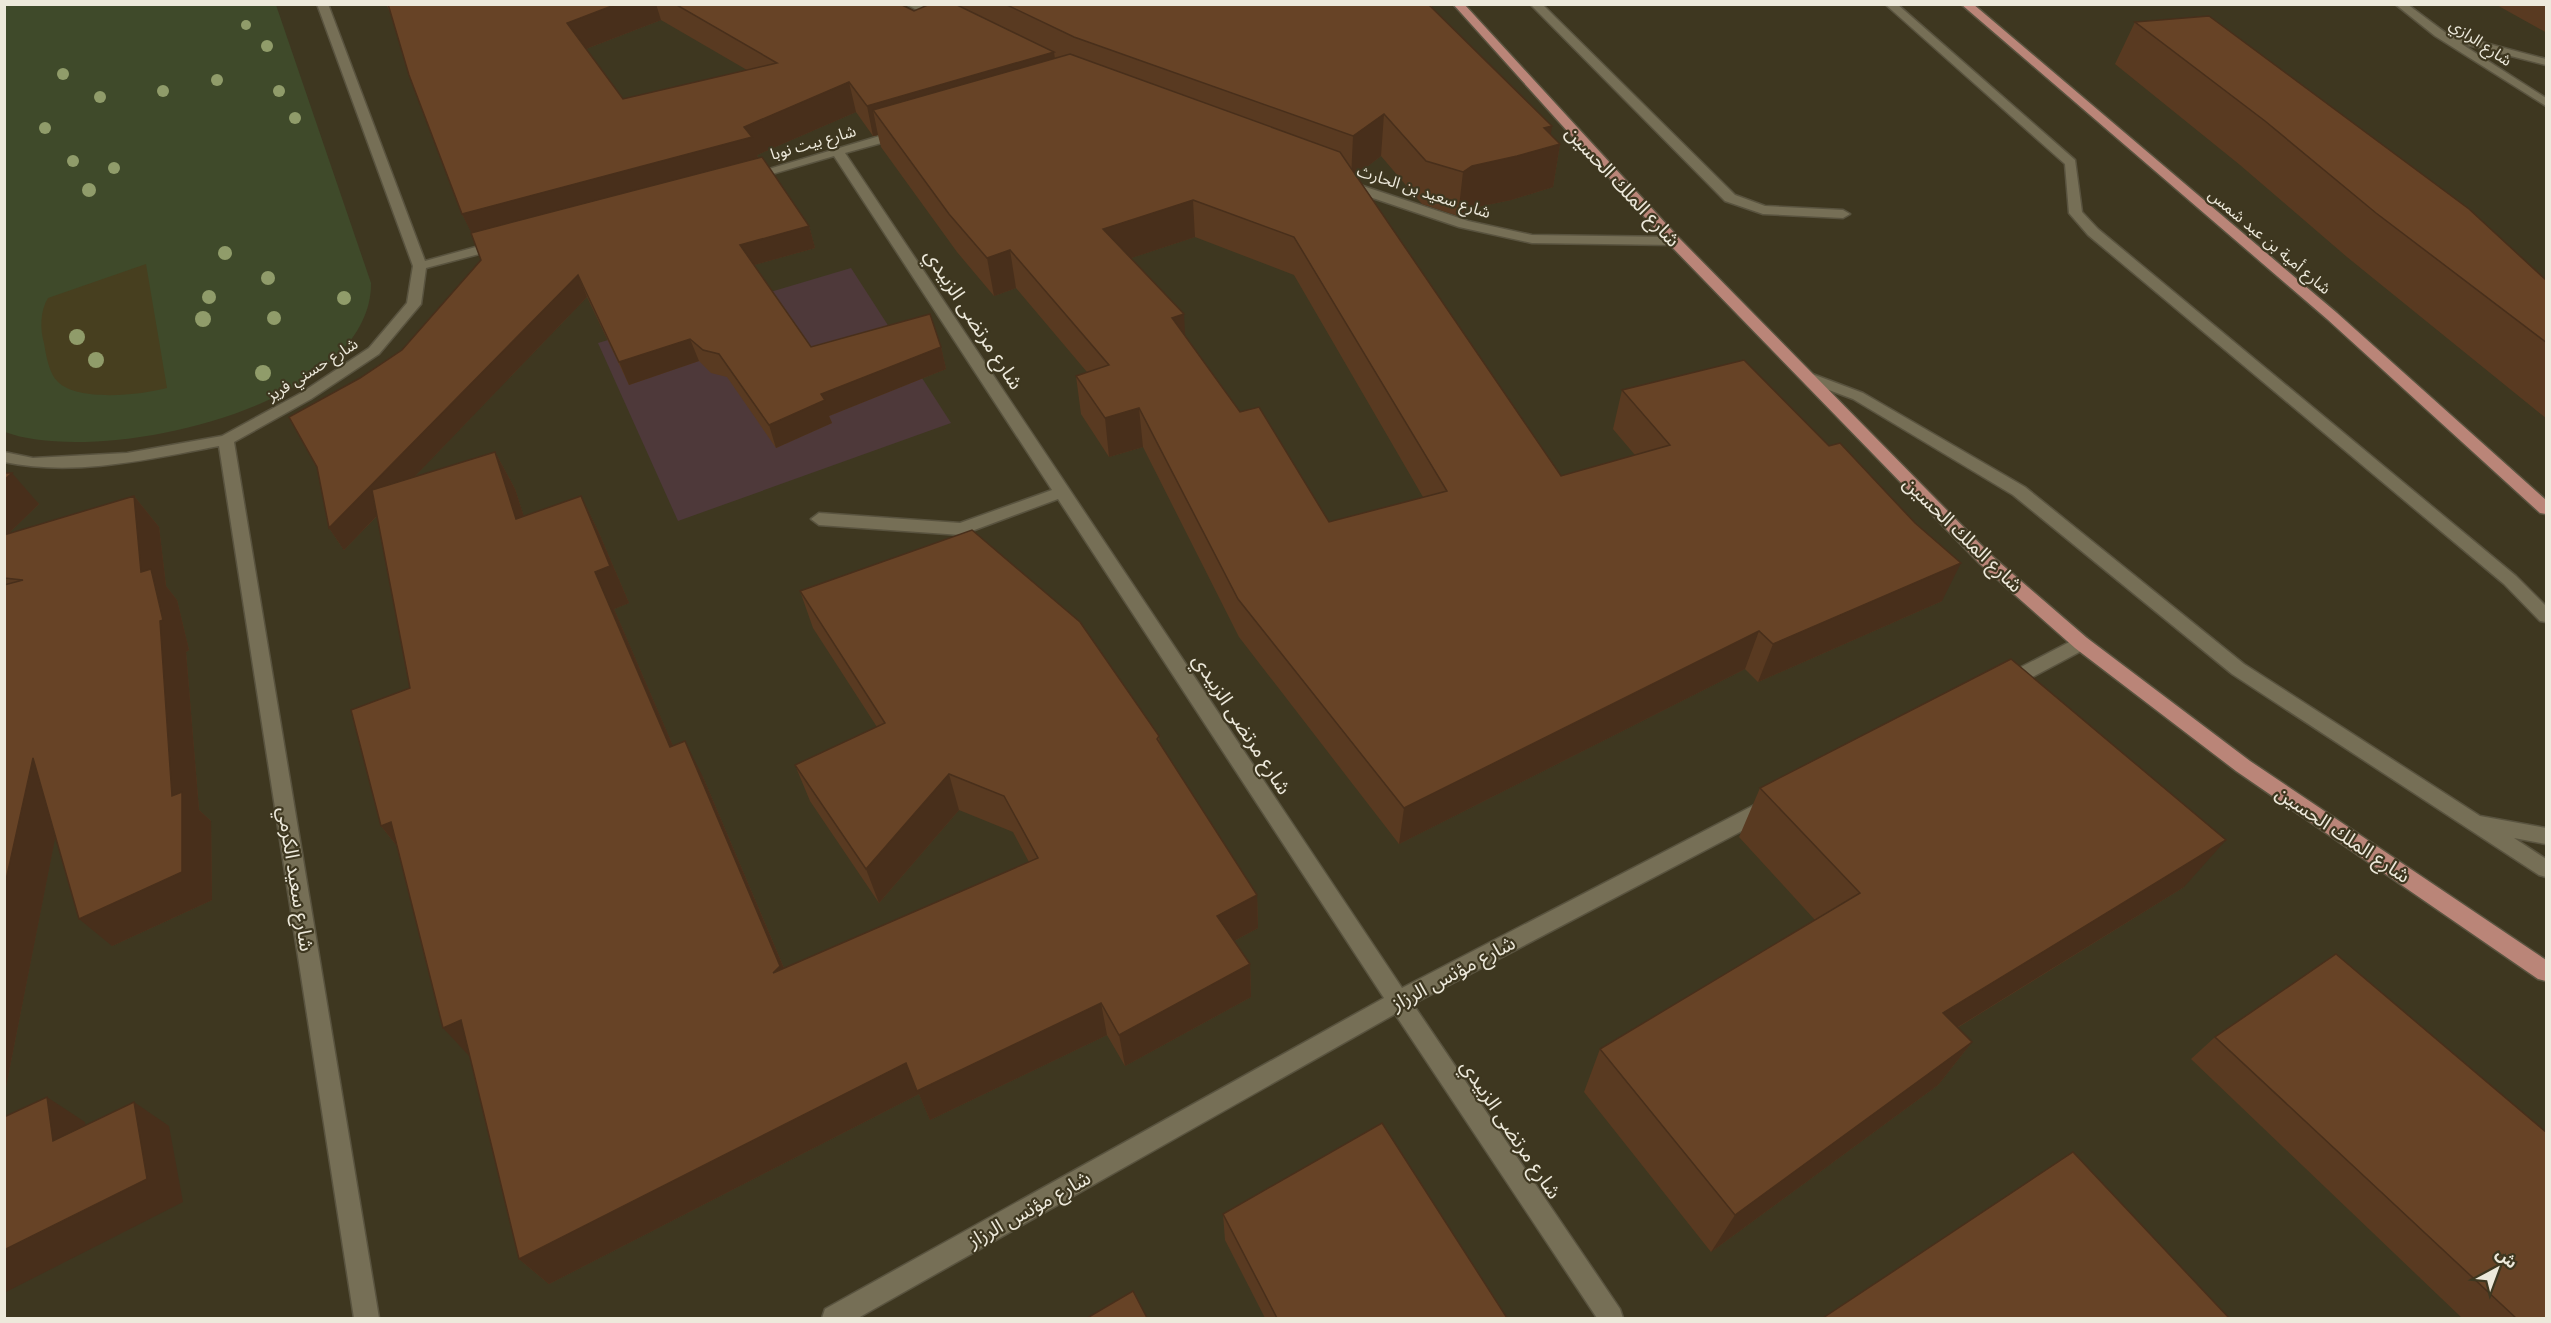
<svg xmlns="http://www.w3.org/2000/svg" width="2551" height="1323" viewBox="0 0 2551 1323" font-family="Georgia,'Noto Sans Arabic',serif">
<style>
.education{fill:#4e393a}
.green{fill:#3f4a2a}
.sand{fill:#473f1f}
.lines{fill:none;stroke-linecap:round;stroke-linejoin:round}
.minor-casing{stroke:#59533f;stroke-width:3}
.major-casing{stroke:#59533f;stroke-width:3}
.minor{fill:#766f56;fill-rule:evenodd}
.major{fill:#ba8578;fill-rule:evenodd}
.tree{fill:#909c6a}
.wall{fill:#593a21;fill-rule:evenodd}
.shaded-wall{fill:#482f1b}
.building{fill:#674326;stroke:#482f1b;stroke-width:1.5;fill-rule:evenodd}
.labels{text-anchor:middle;stroke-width:4.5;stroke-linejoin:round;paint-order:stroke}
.far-street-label{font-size:16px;fill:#ede9db;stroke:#3e3720}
.street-label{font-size:20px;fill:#ede9db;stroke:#3e3720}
</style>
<rect width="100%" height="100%" fill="#3e3720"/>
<polygon class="education" points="851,268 951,423 678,521 598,343"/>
<path class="green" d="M4,5H276L371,283C372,408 98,467 5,432Z"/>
<path class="sand" d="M146,264L167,388C141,395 79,402 58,382C49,374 46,355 44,343C40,329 40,311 48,298Z"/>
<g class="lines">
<g class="minor-casing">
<g id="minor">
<path d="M317,4H328L425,261L501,240L508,244L506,247L426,268L421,304L379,354L311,399L234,442L379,1318H354L219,446C150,459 75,477 4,462V452L33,458L127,453L222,436L301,393L369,348L407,303L413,266Z"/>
<polygon points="906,4 920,4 947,20 938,22"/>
<polygon points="1530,4 1542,4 1735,195 1765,206 1843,210 1850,214 1843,218 1763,214 1725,201"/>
<polygon points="1885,4 1897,4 2075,160 2082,212 2098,229 2516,576 2546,606 2546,622 2540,621 2504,584 2088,235 2069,213 2065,164"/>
<polygon points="2395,4 2407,4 2450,36 2455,35 2546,59 2546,65 2460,43 2546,98 2546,106 2435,36"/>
<polygon points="903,129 909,133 907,136 845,153 1402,988 1762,801 1769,799 1776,801 1779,807 1776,813 1413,1004 1620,1309 1623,1318 1597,1318 1395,1014 858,1318 822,1318 825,1309 1384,998 1058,499 961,535 819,525 811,519 819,513 960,523 1052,490 834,156 748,181 742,177"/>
<polygon points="1345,180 1468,221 1532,235 1674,237 1681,241 1674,245 1532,243 1459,227 1340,187 1340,181"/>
<polygon points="1807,372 1863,393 2025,487 2244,664 2480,816 2546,828 2546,844 2514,838 2546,859 2546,877 2539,875 2232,674 2013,495 1853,399 1802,380 1800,377"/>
<polygon points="2081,636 2087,638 2090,643 2087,648 2012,688 2000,688 1997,683 2000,678"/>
</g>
</g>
<g class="major-casing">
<g id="major">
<polygon points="1453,4 1464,4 1679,238 1992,556 2087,638 2250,761 2546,960 2546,981 2538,979 2236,771 2075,648 1980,564 1669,244"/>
<polygon points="1961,4 1973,4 2337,313 2546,500 2546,514 2540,513 2327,319"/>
</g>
</g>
<use href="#minor" class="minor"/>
<use href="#major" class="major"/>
</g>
<g class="tree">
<circle cx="246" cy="25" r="5"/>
<circle cx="267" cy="46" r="6"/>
<circle cx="63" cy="74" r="6"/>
<circle cx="217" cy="80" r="6"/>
<circle cx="163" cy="91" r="6"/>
<circle cx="279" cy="91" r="6"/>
<circle cx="100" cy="97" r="6"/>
<circle cx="295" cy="118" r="6"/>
<circle cx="45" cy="128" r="6"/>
<circle cx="73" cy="161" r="6"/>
<circle cx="114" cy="168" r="6"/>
<circle cx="89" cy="190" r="7"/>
<circle cx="225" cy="253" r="7"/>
<circle cx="268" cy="278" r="7"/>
<circle cx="209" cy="297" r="7"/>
<circle cx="344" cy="298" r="7"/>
<circle cx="274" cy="318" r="7"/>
<circle cx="203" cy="319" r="8"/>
<circle cx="77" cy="337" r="8"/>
<circle cx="96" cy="360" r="8"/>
<circle cx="263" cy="373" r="8"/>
</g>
<g class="wall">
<path d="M386,4H900L914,11L960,7V4H1432V8L1560,144L1553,187L1511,200L1467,209L1458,216L1422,204L1381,156L1356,175L1561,476L1635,455L1613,429L1622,390L1942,601L1758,682L1745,669L1399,844L1239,637L1143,447L1109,457L1081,414L1076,376L1087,372L1016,288L994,296L957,252L881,147L878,135L873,136L856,112L757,155L758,158L809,226L815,248L754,265L811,347H941L946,369L829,416L832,423L776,448L727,377L711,373L699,361L629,385L587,297L414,477L495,452L515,489L524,517L581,496L599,533L629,603L614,609L673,746L703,777L784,968L1029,862L1013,832L959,810L879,903L810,801L795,765L877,727L813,628L800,591L1159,736L1160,744L1257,895L1258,928L1234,941L1250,964L1251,997L1125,1066L1107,1035L930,1120L919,1094L549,1284L519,1259L470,1057L397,846L381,826L410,688L377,516L344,550L329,528L360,378L402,350L481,260L472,233L462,214L392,16ZM661,20L747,70L623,99L586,49ZM1195,237L1294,275L1423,497L1329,522L1240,412L1185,336L1131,258Z"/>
<polygon points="2495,4 2547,4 2547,33"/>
<polygon points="2135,22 2547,281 2547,419 2347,257 2240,165 2115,64"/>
<polygon points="4,473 39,504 8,534 134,496 159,527 166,586 177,600 189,650 186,652 199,810 211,821 212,900 112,946 55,837 4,1097"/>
<polygon points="1760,788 2184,887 1957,1028 1972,1042 1938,1085 1711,1252 1584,1092 1600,1049 1815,920 1739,837"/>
<polygon points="2215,1037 2547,1318 2462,1318 2191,1059"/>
<polygon points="1223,1214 1507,1318 1265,1318 1225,1240"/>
</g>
<g class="shaded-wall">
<polygon points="617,4 656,4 661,20 578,52 567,23"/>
<polygon points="1054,52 1058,81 873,110 878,135 873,136 867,106"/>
<polygon points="849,82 856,112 757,155 761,168 477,244 462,214 744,127"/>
<polygon points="1384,114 1381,156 1351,179 1353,136"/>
<polygon points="1552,126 1549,147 1560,144 1553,187 1511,200 1467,209 1458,216 1463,172 1472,166 1544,128"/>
<polygon points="1193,200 1195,237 1107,266 1103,229"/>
<polygon points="809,226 815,248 747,267 740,245"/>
<polygon points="1010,250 1016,288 994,296 987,258"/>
<polygon points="578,275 587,297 344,550 329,528"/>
<polygon points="1184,314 1186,352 1172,318"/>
<polygon points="690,339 699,361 629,385 619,362"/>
<polygon points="941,347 946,369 829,416 832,423 776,448 769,425 821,394"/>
<polygon points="1139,408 1143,447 1109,457 1105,418"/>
<polygon points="495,452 515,489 537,557 516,519"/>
<polygon points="12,473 39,504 4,538 4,480"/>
<polygon points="134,496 159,527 166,586 177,600 189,650 186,652 199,810 211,821 212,900 112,946 79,919 172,796 141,572"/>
<polygon points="581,496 599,533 629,603 614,609 689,783 670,747 595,572"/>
<polygon points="1961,563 1942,601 1758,682 1773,644"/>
<polygon points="1759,631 1745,669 1399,844 1404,808"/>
<polygon points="685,741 703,777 797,999 773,973"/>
<polygon points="33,758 65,788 4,1097 4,889"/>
<polygon points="949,774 959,810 879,903 866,869"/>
<polygon points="391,822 409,861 381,826"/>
<polygon points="2226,840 2184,887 1911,1056 1943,1013"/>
<polygon points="1257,895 1258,928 1219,949 1217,916"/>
<polygon points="1250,964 1251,997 1125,1066 1119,1035"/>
<polygon points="1101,1003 1107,1035 930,1120 919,1094 549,1284 519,1259 906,1063"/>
<polygon points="461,1020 472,1059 443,1028"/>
<polygon points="1972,1042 1938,1085 1711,1252 1735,1215"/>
<polygon points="47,1097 85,1122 91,1165 53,1141"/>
<polygon points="134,1102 169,1126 183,1202 4,1293 4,1250"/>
</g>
<g class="building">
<polygon points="388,4 617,4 567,23 623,99 777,63 675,4 900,4 914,11 930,4 955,4 1054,52 867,106 849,82 744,127 752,137 462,214 409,75"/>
<polygon points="1005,4 1428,4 1552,126 1544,128 1560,144 1517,156 1472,166 1463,172 1426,161 1384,114 1353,136 1074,37"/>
<polygon points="2209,16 2469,209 2547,281 2547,343 2376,213 2265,121 2135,22"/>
<path d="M1070,54L1340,152L1561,476L1670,445L1622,390L1744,360L1829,446L1840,443L1915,523L1961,563L1773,644L1759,631L1404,808L1238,599L1139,408L1105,418L1076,376L1109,365L1010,250L987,258L949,214L873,110ZM1193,200L1294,237L1447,491L1329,522L1259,407L1240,412L1172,318L1184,314L1103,229Z"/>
<polygon points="762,157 809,226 740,245 811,347 930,314 941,347 821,394 825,400 769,425 719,354 703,350 690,339 619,362 578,275 329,528 317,467 289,417 360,378 402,350 481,260 471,233"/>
<polygon points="495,452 516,519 581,496 610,566 595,572 670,747 685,741 780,966 773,973 1038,858 1004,796 949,774 866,869 795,765 885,723 800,591 972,530 1080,622 1159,736 1157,739 1257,895 1217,916 1250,964 1119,1035 1101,1003 917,1091 906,1063 519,1259 461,1020 443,1028 391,822 381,826 351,710 410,688 372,490"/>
<polygon points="4,473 12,473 4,480"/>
<polygon points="134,496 141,572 151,569 163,620 160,621 172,796 182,792 182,872 79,919 33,758 4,889 4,585 23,580 4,578 4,535"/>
<polygon points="2011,659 2226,840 1943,1013 1972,1042 1735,1215 1600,1049 1860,893 1760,788"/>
<polygon points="2336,954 2547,1133 2547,1318 2516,1318 2215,1037"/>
<polygon points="47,1097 53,1141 134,1102 147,1179 4,1250 4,1117"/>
<polygon points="1382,1123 1507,1318 1277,1318 1223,1214"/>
<polygon points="2073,1152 2229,1318 1823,1318"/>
<polygon points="1133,1291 1147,1318 1087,1318"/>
</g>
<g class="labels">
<g class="far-street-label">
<text transform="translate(2481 42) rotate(34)" y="6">شارع الرازي</text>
<text transform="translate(813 142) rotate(-16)" y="6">شارع بيت نوبا</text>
<text transform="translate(1424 191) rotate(18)" y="6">شارع سعيد بن الحارث</text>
<text transform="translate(2270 241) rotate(40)" y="6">شارع أمية بن عبد شمس</text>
<text transform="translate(312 369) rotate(-32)" y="6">شارع حسني فريز</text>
</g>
<g class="street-label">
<text transform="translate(1623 186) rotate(47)" y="7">شارع الملك الحسين</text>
<text transform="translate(974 319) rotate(57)" y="7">شارع مرتضى الزبيدي</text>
<text transform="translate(1963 534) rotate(44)" y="7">شارع الملك الحسين</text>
<text transform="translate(1242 724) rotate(57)" y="7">شارع مرتضى الزبيدي</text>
<text transform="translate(2343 834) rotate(34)" y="7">شارع الملك الحسين</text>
<text transform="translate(296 879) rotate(81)" y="7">شارع سعيد الكرمي</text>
<text transform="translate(1453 973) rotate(-28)" y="7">شارع مؤنس الرزاز</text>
<text transform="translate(1511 1129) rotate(56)" y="7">شارع مرتضى الزبيدي</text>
<text transform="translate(1029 1209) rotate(-29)" y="7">شارع مؤنس الرزاز</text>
</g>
</g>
<rect width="2551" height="1323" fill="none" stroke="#ede9db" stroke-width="12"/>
<g transform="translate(2497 1269) rotate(41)" stroke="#3e3720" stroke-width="4.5" paint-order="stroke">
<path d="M0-4.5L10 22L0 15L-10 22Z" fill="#ede9db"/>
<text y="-9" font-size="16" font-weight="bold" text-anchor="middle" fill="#ede9db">ش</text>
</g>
</svg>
